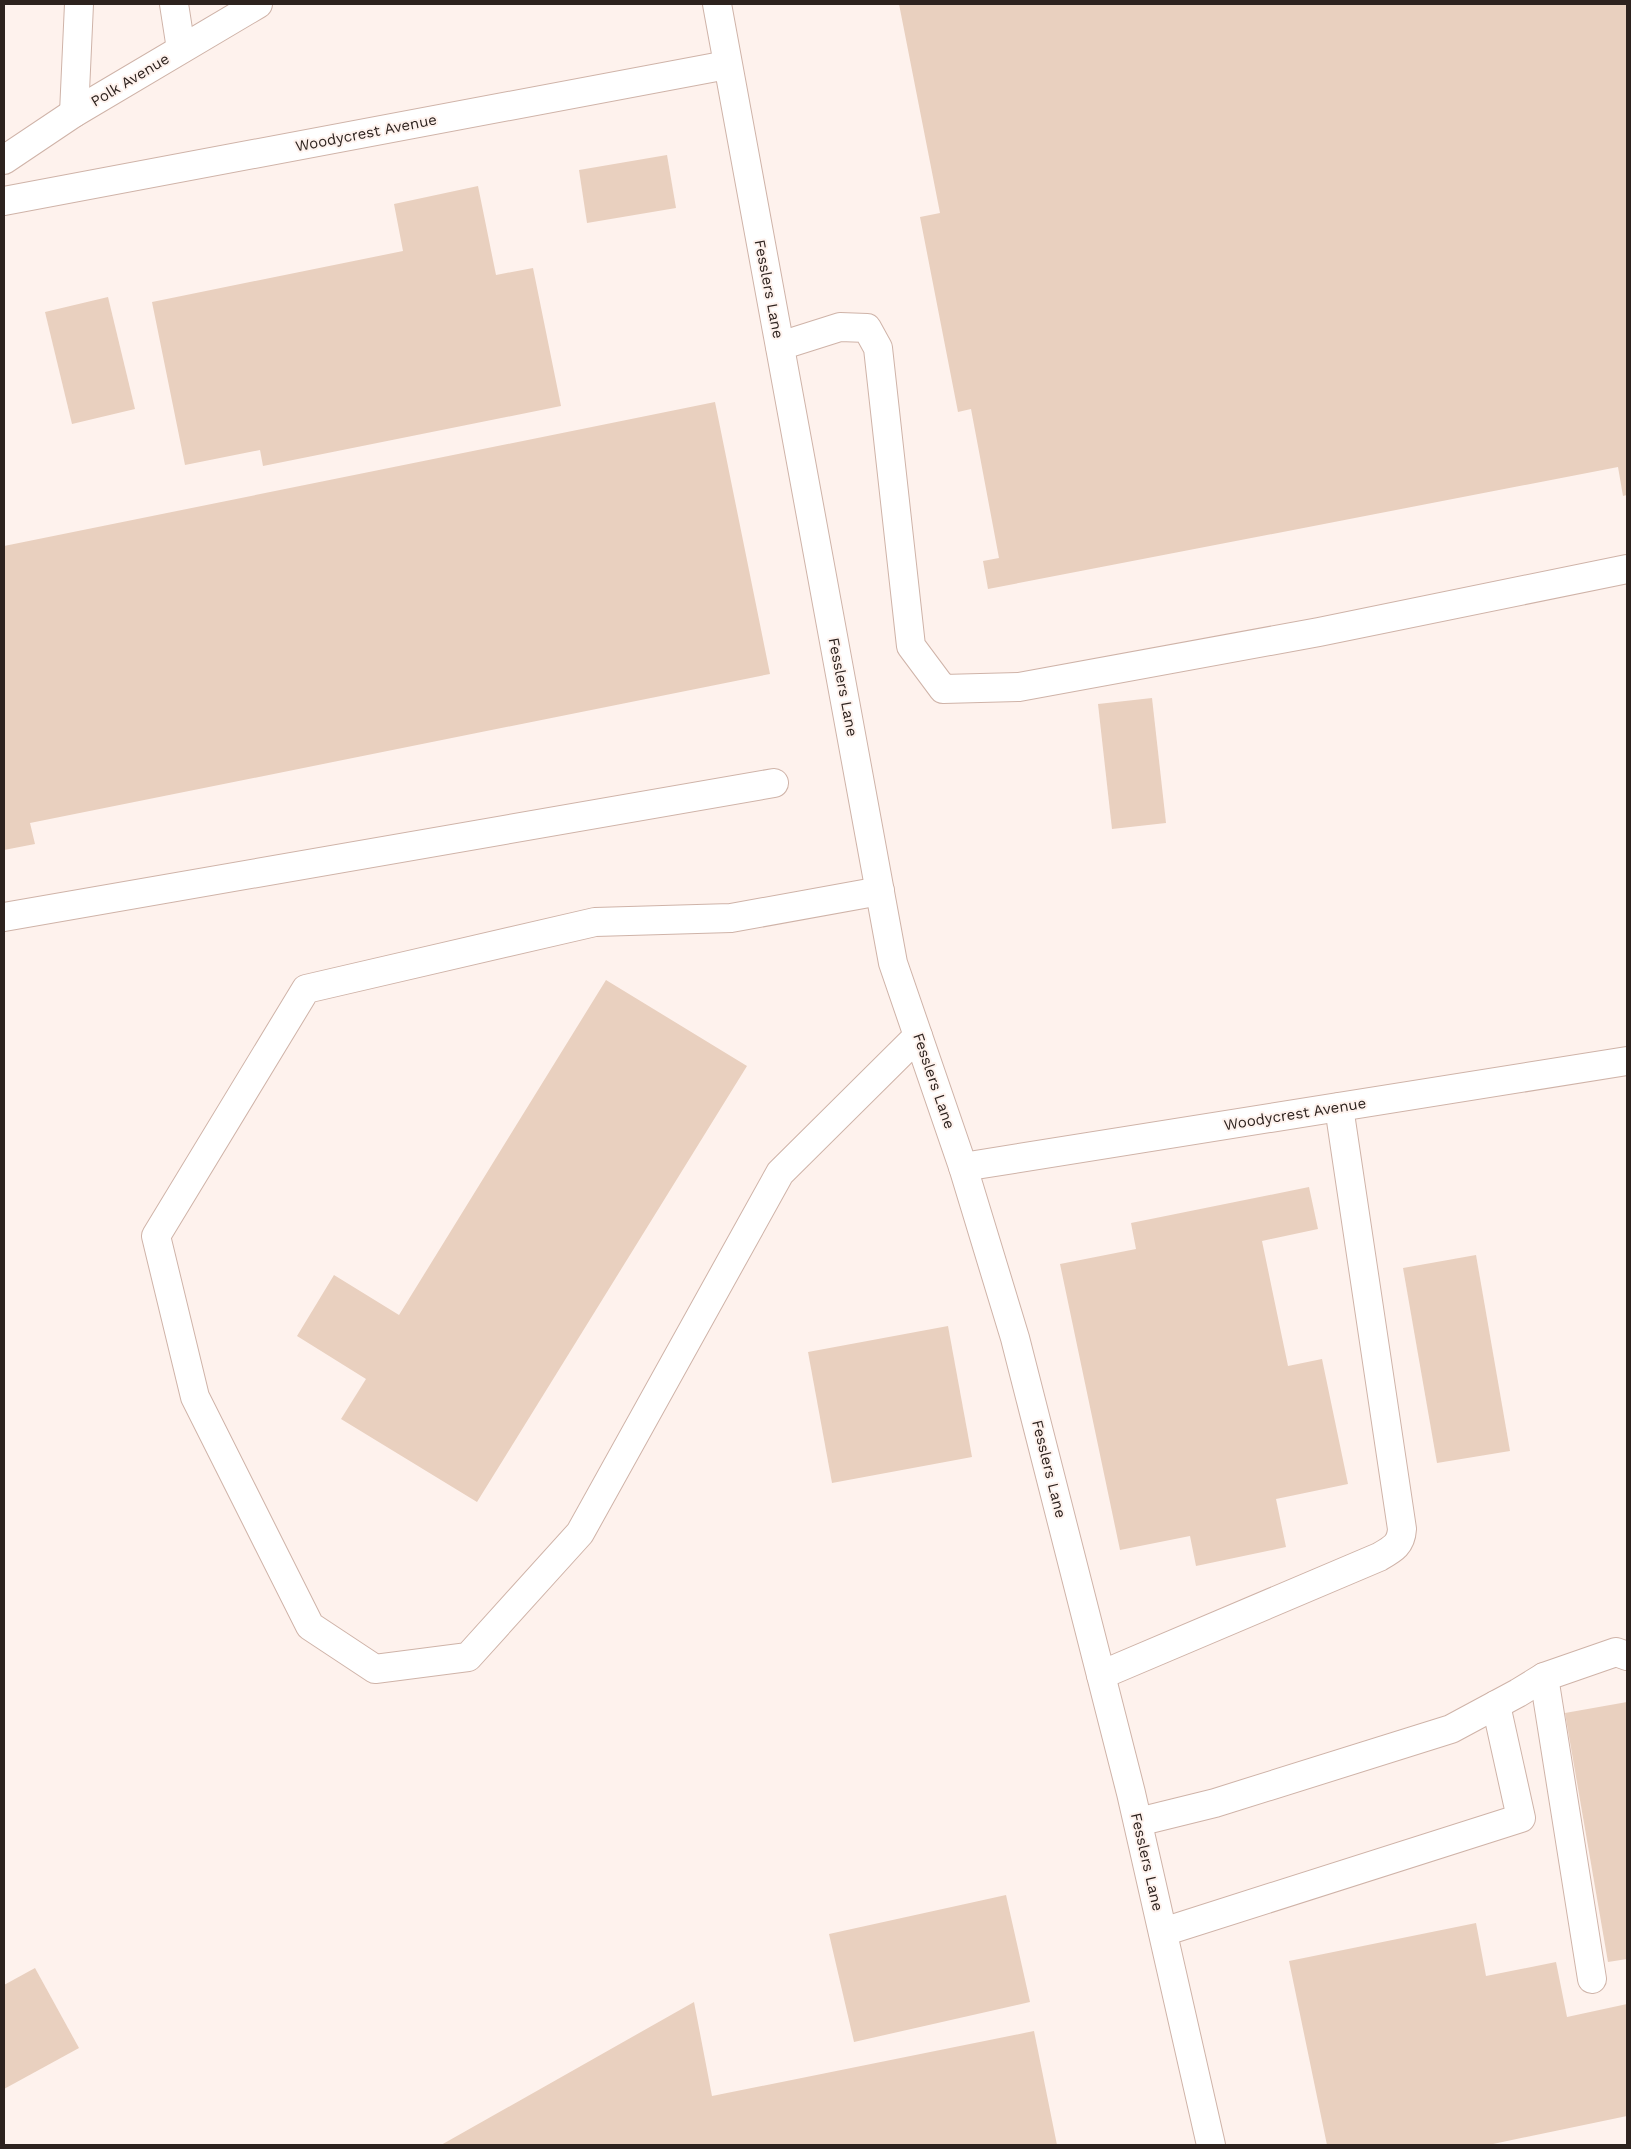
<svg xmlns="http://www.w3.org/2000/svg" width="1631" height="2149" viewBox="0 0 1631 2149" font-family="'Work Sans',sans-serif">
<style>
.building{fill:#e9d0bf}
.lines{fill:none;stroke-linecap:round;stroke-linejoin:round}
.minor-casing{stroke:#cfb3a8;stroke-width:30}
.minor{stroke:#fff;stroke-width:28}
.labels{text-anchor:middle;stroke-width:4;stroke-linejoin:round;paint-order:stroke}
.street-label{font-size:15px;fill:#2d221e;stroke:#fef2ed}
</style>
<rect width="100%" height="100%" fill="#fef2ed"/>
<g class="building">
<polygon points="899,4 1627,4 1627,495 1623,496 1618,467 988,589 983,561 999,558 971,409 958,412 920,217 940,213"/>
<polygon points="667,155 676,208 587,223 579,170"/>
<polygon points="478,186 496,275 533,268 561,406 263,466 260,450 185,465 152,302 403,251 394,204"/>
<polygon points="108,297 135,409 72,424 45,312"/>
<polygon points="715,402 770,674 30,823 35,844 4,850 4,546"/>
<polygon points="1152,698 1166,823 1112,829 1098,704"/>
<polygon points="606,980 747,1066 477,1502 341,1419 366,1379 297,1336 334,1275 399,1315"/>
<polygon points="1309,1187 1318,1229 1262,1241 1288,1366 1322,1359 1348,1484 1276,1499 1286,1547 1196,1566 1190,1536 1120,1550 1060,1264 1136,1249 1131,1223"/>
<polygon points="1476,1255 1510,1451 1437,1463 1403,1268"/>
<polygon points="948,1326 972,1457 832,1483 808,1352"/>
<polygon points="1627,1702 1627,1959 1608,1962 1565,1713"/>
<polygon points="1006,1895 1030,2002 854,2042 829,1934"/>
<polygon points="1476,1923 1486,1976 1556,1962 1567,2017 1627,2004 1627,2116 1493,2144 1493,2145 1327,2145 1289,1961"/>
<polygon points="35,1968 79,2048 4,2089 4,1985"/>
<polygon points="694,2002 712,2096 1034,2031 1057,2145 441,2145"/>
</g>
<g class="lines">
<g class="minor-casing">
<g id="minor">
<polyline points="174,4 181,49"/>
<polyline points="717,4 893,963 963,1167 1015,1338 1131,1793 1211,2145"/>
<polyline points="74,113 79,4"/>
<polyline points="4,160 74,113 258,4"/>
<polyline points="4,201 727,65"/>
<polyline points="780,346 840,327 867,328 878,348 911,646 943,689 1019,687 1319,632 1627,569"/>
<polyline points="880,891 731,918 595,922 306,989 156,1236 195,1397 310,1626 375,1669 468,1657 580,1533 780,1173 918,1036"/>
<polyline points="4,917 774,783"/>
<polyline points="963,1167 1627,1061"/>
<path d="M1101,1675L1379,1557C1393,1549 1401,1545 1402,1529L1339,1107"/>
<polyline points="1544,1677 1592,1979"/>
<polyline points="1138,1822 1215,1803 1451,1729 1518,1693 1544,1677 1616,1652 1627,1656"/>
<polyline points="1163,1932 1521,1818 1496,1705"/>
</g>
</g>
<use href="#minor" class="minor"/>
</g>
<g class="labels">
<g class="street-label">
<text transform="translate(130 80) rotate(-31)" y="5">Polk Avenue</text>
<text transform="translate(366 133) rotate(-11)" y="5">Woodycrest Avenue</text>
<text transform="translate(769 289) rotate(79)" y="5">Fesslers Lane</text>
<text transform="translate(843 687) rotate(79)" y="5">Fesslers Lane</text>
<text transform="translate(934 1081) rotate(71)" y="5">Fesslers Lane</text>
<text transform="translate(1295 1114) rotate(-9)" y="5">Woodycrest Avenue</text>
<text transform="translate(1049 1469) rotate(76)" y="5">Fesslers Lane</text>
<text transform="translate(1147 1862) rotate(77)" y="5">Fesslers Lane</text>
</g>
</g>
<rect width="1631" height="2149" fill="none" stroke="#2d221e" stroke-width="10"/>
</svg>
